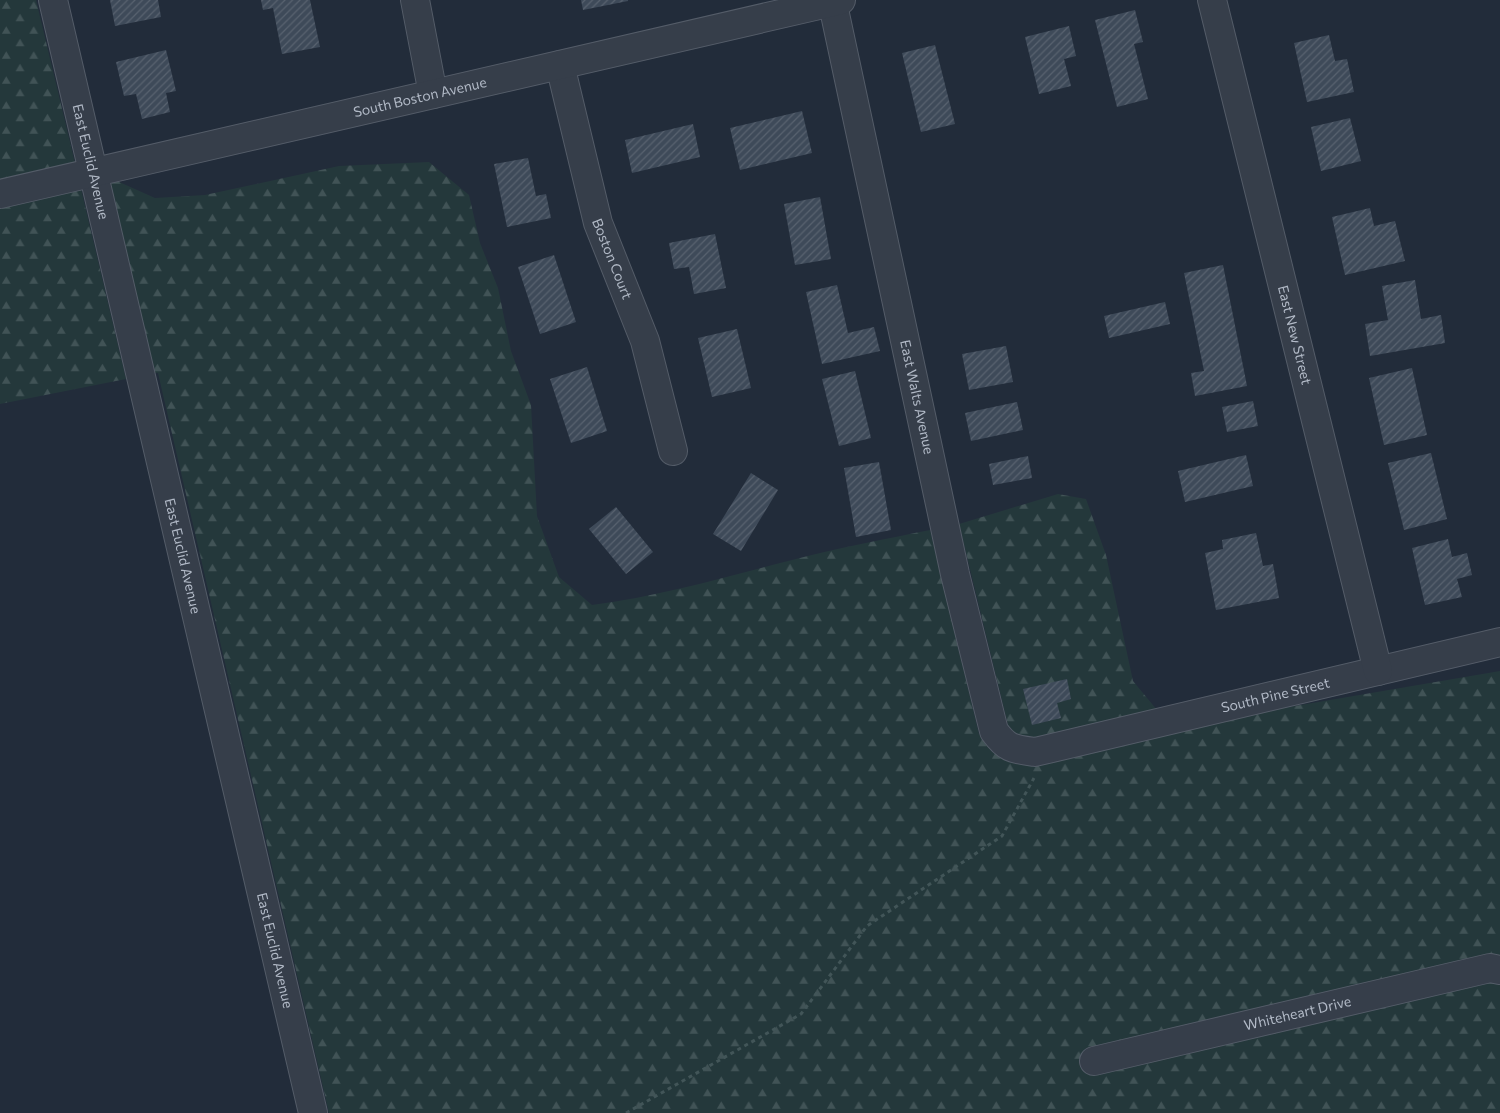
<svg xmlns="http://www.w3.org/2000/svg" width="1500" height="1113" viewBox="0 0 1500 1113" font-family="Commissioner,sans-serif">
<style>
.forest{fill:url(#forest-firs)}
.building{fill:url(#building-hatch)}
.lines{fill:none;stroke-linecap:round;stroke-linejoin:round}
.minor-casing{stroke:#545c68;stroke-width:30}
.tertiary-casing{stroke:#545c68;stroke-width:30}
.path{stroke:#425558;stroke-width:3;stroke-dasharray:4 4;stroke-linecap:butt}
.minor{stroke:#363e4a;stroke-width:28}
.tertiary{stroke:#363e4a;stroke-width:28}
.labels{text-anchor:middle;stroke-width:4;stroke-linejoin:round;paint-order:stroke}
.street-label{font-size:14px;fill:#b1b9c6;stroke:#1b232f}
</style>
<defs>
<pattern id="forest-firs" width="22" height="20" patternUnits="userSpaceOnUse" patternTransform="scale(1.25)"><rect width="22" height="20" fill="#24383b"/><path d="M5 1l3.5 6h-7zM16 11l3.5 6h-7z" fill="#415356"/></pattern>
<pattern id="building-hatch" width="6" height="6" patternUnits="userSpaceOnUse" patternTransform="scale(1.25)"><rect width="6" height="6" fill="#3e4a59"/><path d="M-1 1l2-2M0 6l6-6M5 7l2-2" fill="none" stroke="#58626f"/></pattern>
</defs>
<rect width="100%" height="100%" fill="#222c3a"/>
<g class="forest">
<polygon points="0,0 36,0 75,163 0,181"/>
<path d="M429,162L469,195L480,243L498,288L511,351L531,405L537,516L559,577L592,605C662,596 729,576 796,559C841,547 886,539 930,530L979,734C998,761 1007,762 1039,765L1266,711L1500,671V1113H329L158,373H155L110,182L117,181L155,198L205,195L339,166Z"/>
<polygon points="81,189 126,379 0,404 0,207"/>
<polygon points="1058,494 1086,499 1106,555 1133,681 1157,710 1034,738 1018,737 1008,725 959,524"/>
</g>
<g class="building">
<polygon points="110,0 158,0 161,17 115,26"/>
<polygon points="261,0 310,0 320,47 282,54 273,8 263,10"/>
<polygon points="581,0 628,0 628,1 583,10"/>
<polygon points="1135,10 1143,42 1134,44 1148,99 1117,107 1095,20"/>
<polygon points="1069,26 1076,56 1064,59 1071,86 1039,94 1025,37"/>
<polygon points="1329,35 1335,61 1347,59 1354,92 1307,102 1294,43"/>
<polygon points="935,45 955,124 921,132 902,53"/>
<polygon points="166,50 176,91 166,93 170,112 142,119 136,94 124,96 116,62"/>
<polygon points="802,111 812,153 740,170 730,128"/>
<polygon points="1350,118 1361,161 1321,171 1311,127"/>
<polygon points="693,124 700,157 632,173 625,140"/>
<polygon points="528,158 536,196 546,194 551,218 507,227 494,164"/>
<polygon points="820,197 831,259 795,265 784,204"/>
<polygon points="1370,208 1374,226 1395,221 1405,261 1345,275 1332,217"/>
<polygon points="715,234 726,288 694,294 689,267 674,269 669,243"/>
<polygon points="554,255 576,322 540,334 518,267"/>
<polygon points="1223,265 1247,386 1195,396 1191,373 1204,371 1184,273"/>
<polygon points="1415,280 1421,319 1441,315 1445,343 1370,356 1365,324 1388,320 1382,286"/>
<polygon points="837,285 848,333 874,327 880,351 822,364 806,292"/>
<polygon points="1165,302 1170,324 1109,338 1104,316"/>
<polygon points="737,329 751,388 712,397 698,338"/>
<polygon points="1006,346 1013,382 969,390 962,354"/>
<polygon points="587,367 607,431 571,443 550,379"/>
<polygon points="1412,368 1427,435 1384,445 1369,378"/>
<polygon points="855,371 871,438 839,446 822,379"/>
<polygon points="1253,401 1258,426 1227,432 1222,407"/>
<polygon points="1017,402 1023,430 971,441 965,413"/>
<polygon points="1431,453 1447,519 1404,530 1388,463"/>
<polygon points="1246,455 1253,486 1185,502 1178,471"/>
<polygon points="1028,456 1032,478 993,485 989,464"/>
<polygon points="879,462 891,530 856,537 844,468"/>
<polygon points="751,473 778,490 741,551 713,534"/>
<polygon points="616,507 653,552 626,574 589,529"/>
<polygon points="1256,533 1263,566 1273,564 1279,598 1216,610 1205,553 1223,549 1222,540"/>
<polygon points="1448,539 1452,557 1467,553 1472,575 1457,579 1462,597 1425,605 1412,548"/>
<polygon points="1067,679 1071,699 1057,703 1061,718 1032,725 1023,689"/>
</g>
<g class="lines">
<g class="minor-casing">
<g id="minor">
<polyline points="415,0 433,94"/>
<path id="s1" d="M832,0L955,574L994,731C1007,749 1013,749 1035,752L1500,642"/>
<path id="s2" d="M1212,0L1378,671"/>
<path id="s3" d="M560,65L598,223L645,341L673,451"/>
<path id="s4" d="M1094,1061L1490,968L1500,970"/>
</g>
</g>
<g class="tertiary-casing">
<g id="tertiary">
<path id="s5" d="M53,0L313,1113"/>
<path id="s6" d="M0,194L841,0"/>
</g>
</g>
<polyline class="path" points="626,1113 801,1014 867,926 1002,836 1034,778"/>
<use href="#minor" class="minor"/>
<use href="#tertiary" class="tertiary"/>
</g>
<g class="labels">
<g class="street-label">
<text dy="5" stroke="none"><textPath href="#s6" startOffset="431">South Boston Avenue</textPath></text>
<text dy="5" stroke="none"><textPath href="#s5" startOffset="166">East Euclid Avenue</textPath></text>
<text dy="5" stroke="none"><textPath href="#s3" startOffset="201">Boston Court</textPath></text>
<text dy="5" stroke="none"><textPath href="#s2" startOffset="345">East New Street</textPath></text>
<text dy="5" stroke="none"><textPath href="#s1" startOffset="406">East Walts Avenue</textPath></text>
<text dy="5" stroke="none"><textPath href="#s5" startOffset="571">East Euclid Avenue</textPath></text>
<text dy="5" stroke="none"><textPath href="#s1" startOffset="1044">South Pine Street</textPath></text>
<text dy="5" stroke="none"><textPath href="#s5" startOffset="976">East Euclid Avenue</textPath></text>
<text dy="5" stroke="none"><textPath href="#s4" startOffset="209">Whiteheart Drive</textPath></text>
</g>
</g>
</svg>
